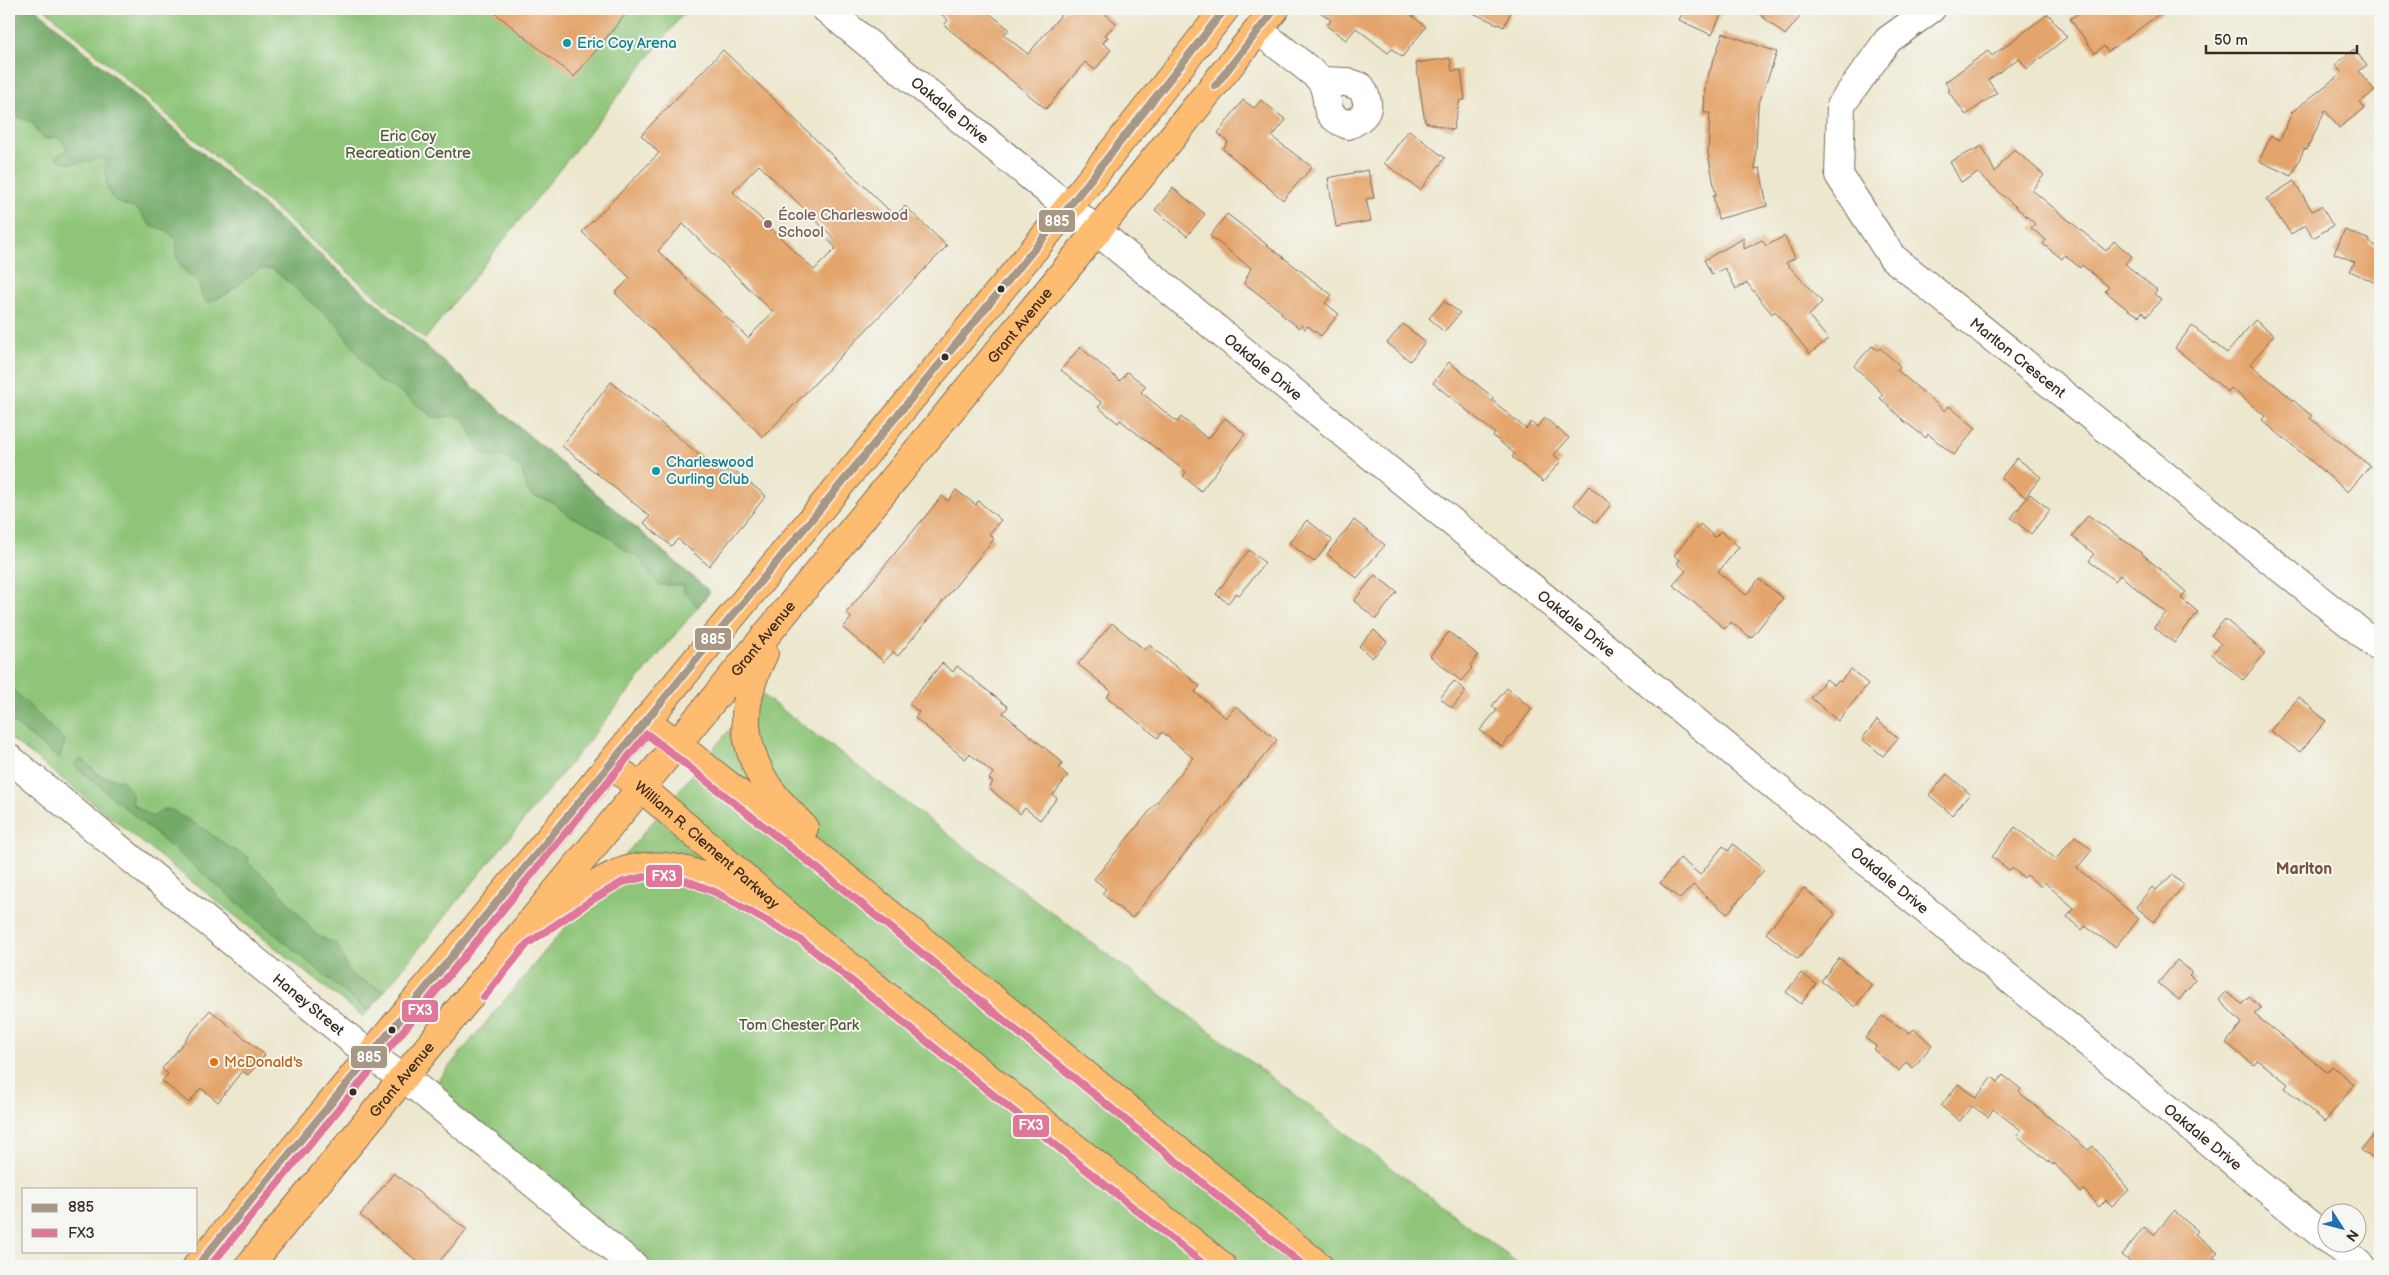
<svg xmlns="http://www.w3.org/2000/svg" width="2389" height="1275" viewBox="0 0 2389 1275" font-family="'Balsamiq Sans',sans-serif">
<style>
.green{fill:#8ec578;stroke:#64784b}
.forest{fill:#72aa68;stroke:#566a43}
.building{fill:#e4a56c;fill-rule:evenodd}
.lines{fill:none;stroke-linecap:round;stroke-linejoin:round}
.minor-casing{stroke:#796c5b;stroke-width:30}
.major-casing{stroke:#796c5b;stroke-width:30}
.minor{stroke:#fff;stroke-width:28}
.major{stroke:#febc70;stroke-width:28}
.bus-1-casing{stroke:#f6f6f2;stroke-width:11}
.bus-2-casing{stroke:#f6f6f2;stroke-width:11}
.bus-1{stroke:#a79784;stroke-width:8}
.bus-2{stroke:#e07698;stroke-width:8}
.culture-dot{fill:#0f9aa8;stroke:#f6f6f2;stroke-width:2}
.education-dot{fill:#8d6e63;stroke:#f6f6f2;stroke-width:2}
.bus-dot{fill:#3b2a1e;stroke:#f6f6f2;stroke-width:2}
.food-dot{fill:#e8710a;stroke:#f6f6f2;stroke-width:2}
.labels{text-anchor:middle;stroke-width:4;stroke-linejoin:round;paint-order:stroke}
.culture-label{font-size:15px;fill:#0d838f;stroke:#f6f6f2;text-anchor:start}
.street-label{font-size:15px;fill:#3b2a1e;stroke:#f6f6f2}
.park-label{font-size:15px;fill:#545839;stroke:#f6f6f2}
.education-label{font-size:15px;fill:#785e54;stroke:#f6f6f2;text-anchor:start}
.food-label{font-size:15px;fill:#c56008;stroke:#f6f6f2;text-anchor:start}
.neighbourhood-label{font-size:16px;font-weight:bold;fill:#765539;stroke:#f6f6f2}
.line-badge{stroke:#f6f6f2;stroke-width:2}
.badge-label{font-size:14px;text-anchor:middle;font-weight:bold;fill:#fff}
</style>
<rect width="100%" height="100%" fill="#f6f6f2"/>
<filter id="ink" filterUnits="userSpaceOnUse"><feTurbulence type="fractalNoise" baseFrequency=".02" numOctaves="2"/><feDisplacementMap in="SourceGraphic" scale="10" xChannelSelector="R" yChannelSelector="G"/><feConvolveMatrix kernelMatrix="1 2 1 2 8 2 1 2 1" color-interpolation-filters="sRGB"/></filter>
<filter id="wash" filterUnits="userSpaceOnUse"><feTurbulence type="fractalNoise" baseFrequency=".0096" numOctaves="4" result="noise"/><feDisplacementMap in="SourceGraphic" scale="20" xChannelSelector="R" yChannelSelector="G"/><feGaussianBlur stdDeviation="1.12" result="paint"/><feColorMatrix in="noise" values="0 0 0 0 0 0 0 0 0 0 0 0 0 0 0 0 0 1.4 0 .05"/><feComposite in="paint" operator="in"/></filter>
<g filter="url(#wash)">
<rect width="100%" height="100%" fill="#ece7cd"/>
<g class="green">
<polygon points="9,9 36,9 710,592 363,1017 9,737"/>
<polygon points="45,9 687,9 425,339"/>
<polygon points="760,693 1522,1266 656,1266 433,1086"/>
</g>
<g class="forest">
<path d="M9,9H36L710,592L698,607L684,593L683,585H659L637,555L629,553L601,531L566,514L554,503L531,495L528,492L522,471L516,465L504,457H488L479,451L464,418L455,416L434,418L402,393L377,380L336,324L273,269H259L228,293L208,303C200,298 201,291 199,282C184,274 171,259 178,241L166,230L151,226L136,208C102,202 107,187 105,157C88,161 71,169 55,157L67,150L63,141L56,137L42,139L33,124L18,117L9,106Z"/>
<polygon points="9,686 65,741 59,759 9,719"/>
<polygon points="82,759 100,776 124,781 131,792 133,804 152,817 165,809 171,810 204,829 230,848 249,857 248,863 274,885 312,930 318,936 337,944 349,971 354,977 385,991 368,1012 75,766 75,763"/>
</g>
<g id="blocks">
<g class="building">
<polygon points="490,9 630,9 574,77"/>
<polygon points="935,9 984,9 1009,29 1004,35 1028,54 1066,9 1099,9 1116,23 1105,35 1108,37 1103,43 1111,50 1095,70 1085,62 1046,109 944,25 948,20"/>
<polygon points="1316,9 1404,9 1426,27 1402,57 1392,49 1388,53 1356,28 1346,40 1327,26 1331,20"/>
<polygon points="1464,9 1512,9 1504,27"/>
<polygon points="1684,9 1710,9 1721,14 1712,35 1679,20"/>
<polygon points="1753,9 1789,9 1800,17 1785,35"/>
<polygon points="2084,9 2166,9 2108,52 2104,46 2095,53 2070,19"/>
<polygon points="2048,14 2067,37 2027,69 2019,58 1988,80 1997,93 1966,115 1948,91 1950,90 1945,82 1988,51 1992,56"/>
<polygon points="1723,33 1777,52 1758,106 1755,169 1760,168 1767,206 1718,219 1713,196 1716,196 1708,153 1710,113 1704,113 1705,85"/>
<polygon points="2354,49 2367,65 2359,71 2375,91 2360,102 2365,108 2339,128 2325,110 2307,150 2304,149 2292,176 2259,161 2271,136 2280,140 2292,112 2342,73 2335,65"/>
<path d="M723,50L895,216L905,206L947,246L763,437L615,293L630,278L582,232L659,153L641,135ZM759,165L832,236L828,240L836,248L814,270L733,192ZM683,224L773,312L748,338L658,251Z"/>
<polygon points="1450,58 1452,71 1461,70 1465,100 1460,100 1453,130 1425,122 1416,63"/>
<polygon points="1243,100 1254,108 1261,100 1286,120 1272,137 1312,167 1283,200 1223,149 1228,142 1218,133"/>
<polygon points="1409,130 1445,158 1420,190 1384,163"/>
<polygon points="1982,146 1995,172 2014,149 2044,175 2032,190 2106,251 2114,241 2132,256 2125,264 2157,290 2154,294 2161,299 2147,316 2142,312 2139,316 2128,310 2105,291 2109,287 2082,265 2080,268 2065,255 2062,259 2043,244 2046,240 2031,228 2035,224 1978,173 1961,182 1950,162"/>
<polygon points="1368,170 1374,198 1366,199 1371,221 1336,227 1328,178"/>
<polygon points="2294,181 2312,211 2321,206 2333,226 2313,238 2306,225 2291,234 2266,199"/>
<polygon points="1173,188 1205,214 1187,236 1155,210"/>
<polygon points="1227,214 1332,295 1325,303 1339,314 1321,336 1308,326 1305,329 1301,325 1299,328 1281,314 1282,312 1244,283 1251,268 1210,236"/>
<polygon points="2345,230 2370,240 2369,242 2380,248 2380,285 2350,271 2355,262 2334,253"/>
<polygon points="1784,236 1795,258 1786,263 1822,302 1809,316 1828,339 1810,354 1775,311 1772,314 1747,283 1736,289 1725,268 1712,275 1704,260 1744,238 1744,249 1762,240 1766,246"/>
<polygon points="1444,301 1460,313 1444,332 1429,318"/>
<polygon points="2255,320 2274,335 2250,364 2312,416 2310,418 2370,466 2348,492 2262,420 2265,416 2231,388 2228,392 2175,348 2192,326 2227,353"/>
<polygon points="1403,324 1425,342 1410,361 1387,343"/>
<polygon points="1872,346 1878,350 1880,348 1900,366 1897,370 1945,411 1949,406 1976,428 1954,455 1928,434 1926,438 1904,421 1880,398 1883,394 1854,366"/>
<polygon points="1080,347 1120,381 1127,372 1146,386 1141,392 1177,422 1181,417 1208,439 1225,418 1245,434 1201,491 1183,476 1186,472 1120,420 1118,423 1098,407 1102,403 1061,370"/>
<polygon points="1449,362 1494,398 1492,400 1526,429 1531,422 1537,427 1545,418 1569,438 1554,455 1561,461 1543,482 1512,457 1515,454 1493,436 1495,433 1433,383"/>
<polygon points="611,382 724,475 730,467 766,496 709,566 678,539 671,546 644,523 650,516 562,446"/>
<polygon points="2017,458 2041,477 2025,497 2001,478"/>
<polygon points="1589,486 1611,504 1596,523 1574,505"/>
<polygon points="956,490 976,505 978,501 1001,520 989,534 994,539 898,656 893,652 884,662 843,628 851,618 846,613 942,496 948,501"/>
<polygon points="2030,494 2050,510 2031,534 2011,518"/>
<polygon points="2088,515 2139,551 2186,592 2181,598 2198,612 2174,643 2154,627 2166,613 2120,575 2115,581 2089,561 2094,554 2072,536"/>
<polygon points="1307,520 1332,540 1314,562 1289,543"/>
<polygon points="1354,520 1385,545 1357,578 1327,554"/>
<polygon points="1700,524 1715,537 1721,531 1739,547 1718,572 1746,595 1759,579 1783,598 1751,638 1731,622 1725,629 1673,585 1686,571 1677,563 1680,560 1674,555"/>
<polygon points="1249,550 1265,563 1239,595 1236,593 1228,603 1216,594"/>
<polygon points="1375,575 1397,592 1376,619 1354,601"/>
<polygon points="2225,619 2265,653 2243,680 2212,654 2221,644 2211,635"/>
<polygon points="1112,623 1145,650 1149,645 1200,686 1195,692 1226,718 1236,706 1277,740 1132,918 1102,894 1106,889 1094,879 1193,758 1162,732 1158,738 1107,697 1111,691 1078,664"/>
<polygon points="1374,630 1387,642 1372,658 1359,646"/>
<polygon points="1449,632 1478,655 1470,666 1472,668 1461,681 1430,656"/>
<polygon points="942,663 953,672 957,666 1008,707 1003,713 1063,763 1059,768 1068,776 1053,795 1057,798 1040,820 1025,808 1020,814 989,788 993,782 989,779 993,773 970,754 965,759 915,718 919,712 909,704"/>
<polygon points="1851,669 1868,684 1838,721 1811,698 1826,679 1834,685 1838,681 1840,682"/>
<polygon points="1454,681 1466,691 1452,708 1440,698"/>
<polygon points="1507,688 1532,709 1502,747 1480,730 1497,710 1492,706"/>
<polygon points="2299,697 2326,721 2300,752 2270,731"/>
<polygon points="1877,720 1898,738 1883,756 1862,739"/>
<polygon points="1947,774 1970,794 1952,815 1929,795"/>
<polygon points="2015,827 2056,859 2075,836 2092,850 2077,868 2139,919 2115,947 2085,926 2082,930 2067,917 2074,908 2044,882 2041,887 2027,875 2024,878 2012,868 2009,870 1992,857"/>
<polygon points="1733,844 1764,870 1727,914 1693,885 1680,899 1660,883 1680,858 1700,875 1723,846 1729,851"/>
<polygon points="2172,875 2184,885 2154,922 2136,907 2152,887 2156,890"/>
<polygon points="1804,888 1835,914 1798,959 1766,933"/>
<polygon points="1839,958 1872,985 1855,1007 1821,981"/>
<polygon points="2177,960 2192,972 2189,975 2195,980 2179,1000 2158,983"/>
<polygon points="1801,973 1816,984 1801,1004 1786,992"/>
<polygon points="2226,992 2242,1004 2249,997 2261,1008 2254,1014 2327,1072 2332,1066 2354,1084 2325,1122 2285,1088 2288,1084 2258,1060 2254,1065 2226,1043 2242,1023 2219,1000"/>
<polygon points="210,1010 265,1055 248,1075 242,1071 218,1102 201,1088 189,1103 162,1081 168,1074 162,1069"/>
<polygon points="1882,1016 1910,1033 1914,1029 1932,1045 1913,1068 1906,1062 1899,1071 1874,1050 1876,1046 1865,1038"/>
<polygon points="2003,1075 2021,1089 2019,1092 2088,1150 2093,1146 2129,1190 2112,1206 2106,1200 2099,1207 2084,1190 2081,1193 2054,1163 2053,1165 2017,1136 2021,1130 1993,1109 1988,1117 1972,1106 1960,1121 1941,1106 1958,1084 1976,1098 1992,1077 1998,1082"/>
<polygon points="2380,1125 2380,1164 2361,1150"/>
<polygon points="394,1173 467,1230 435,1266 423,1266 360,1215"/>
<polygon points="2174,1211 2198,1231 2195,1234 2218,1252 2213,1257 2224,1266 2136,1266 2122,1255 2144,1227 2154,1235"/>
</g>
</g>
</g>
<g filter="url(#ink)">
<use href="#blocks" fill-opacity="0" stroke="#796c5b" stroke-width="1"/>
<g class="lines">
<g class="minor-casing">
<g id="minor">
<path id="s1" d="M826,9L2326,1238"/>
<path id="s2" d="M1931,9L1888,40L1841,105L1839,175L1892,257L2380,648"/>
<path d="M1259,31C1269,39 1318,75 1322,82C1333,104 1318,113 1348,125C1369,116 1372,106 1361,87L1347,82L1322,81"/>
<path id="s3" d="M9,758L371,1056L420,1090L634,1266"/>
<polyline points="2332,1242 2361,1266"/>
</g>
</g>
<g class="major-casing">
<g id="major">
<path d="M764,653C741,699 738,738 766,784C776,800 792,814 804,828"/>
<polyline points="646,720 853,884 1319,1266"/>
<path id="s4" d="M611,765L643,789L808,933L1222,1266"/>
<path d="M548,918C570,902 594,883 619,873C668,855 712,878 753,902"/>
<polyline points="197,1266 1068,208 1225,9"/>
<path id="s5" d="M249,1266L1076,257L1275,9"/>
</g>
</g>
<use href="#minor" class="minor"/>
<use href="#major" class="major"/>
<g class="bus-1-casing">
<g id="bus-1">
<polyline points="1215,86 1275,9"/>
<polyline points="197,1266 1068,208 1225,9"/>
</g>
</g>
<g class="bus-2-casing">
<g id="bus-2">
<polyline points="484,997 527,944 595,898 623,882 644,877 662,876 687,881 715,892 802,941 1206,1266"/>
<polyline points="210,1266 647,734 847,892 1304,1266"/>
</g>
</g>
<use href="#bus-1" class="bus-1"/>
<use href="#bus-2" class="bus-2"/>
</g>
</g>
<g class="culture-dot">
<circle cx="567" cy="43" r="5"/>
<circle cx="656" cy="471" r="5"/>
</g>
<circle class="education-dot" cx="768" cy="224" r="5"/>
<g class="bus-dot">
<circle cx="1001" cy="289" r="4.5"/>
<circle cx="945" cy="357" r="4.5"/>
<circle cx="392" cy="1030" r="4.5"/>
<circle cx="353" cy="1092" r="4.5"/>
</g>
<circle class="food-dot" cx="214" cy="1062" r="5"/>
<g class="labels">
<g class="culture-label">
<text x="577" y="48">Eric Coy Arena</text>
<text x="666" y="467">Charleswood<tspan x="666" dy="17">Curling Club</tspan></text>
</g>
<g class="street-label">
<text dy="5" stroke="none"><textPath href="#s1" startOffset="160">Oakdale Drive</textPath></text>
<text dy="5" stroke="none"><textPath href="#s5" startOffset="1216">Grant Avenue</textPath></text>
<text dy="5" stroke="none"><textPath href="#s2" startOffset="462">Marlton Crescent</textPath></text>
<text dy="5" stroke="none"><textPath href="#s1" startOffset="565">Oakdale Drive</textPath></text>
<text dy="5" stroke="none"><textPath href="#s1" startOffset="970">Oakdale Drive</textPath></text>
<text dy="5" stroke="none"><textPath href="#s5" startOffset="811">Grant Avenue</textPath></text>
<text dy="5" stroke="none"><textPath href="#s4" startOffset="125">William R. Clement Parkway</textPath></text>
<text dy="5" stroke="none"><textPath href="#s1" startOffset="1375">Oakdale Drive</textPath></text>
<text dy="5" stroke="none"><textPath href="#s3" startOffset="388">Haney Street</textPath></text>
<text dy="5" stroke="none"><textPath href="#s5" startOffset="241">Grant Avenue</textPath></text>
<text dy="5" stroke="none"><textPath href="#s1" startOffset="1780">Oakdale Drive</textPath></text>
</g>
<g class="park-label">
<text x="408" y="141">Eric Coy<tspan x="408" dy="17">Recreation Centre</tspan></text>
<text x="799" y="1030">Tom Chester Park</text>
</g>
<g class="education-label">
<text x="778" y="220">École Charleswood<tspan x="778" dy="17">School</tspan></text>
</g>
<g class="food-label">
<text x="224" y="1067">McDonald's</text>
</g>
<g class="neighbourhood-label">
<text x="2304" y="874">Marlton</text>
</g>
</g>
<g class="line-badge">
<rect x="1038" y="209" width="38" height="24" rx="5" fill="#a79784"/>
<rect x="694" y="627" width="38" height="24" rx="5" fill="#a79784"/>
<rect x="645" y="864" width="38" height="24" rx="5" fill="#e07698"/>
<rect x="401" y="999" width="38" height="24" rx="5" fill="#e07698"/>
<rect x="350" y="1045" width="38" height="24" rx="5" fill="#a79784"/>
<rect x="1012" y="1114" width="38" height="24" rx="5" fill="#e07698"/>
</g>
<g class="badge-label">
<text x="1057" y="226">885</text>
<text x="713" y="644">885</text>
<text x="664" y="881">FX3</text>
<text x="420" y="1015">FX3</text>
<text x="369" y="1062">885</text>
<text x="1031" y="1130">FX3</text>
</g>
<rect width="2389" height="1275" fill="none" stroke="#f6f6f2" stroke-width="30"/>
<rect x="22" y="1188" width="175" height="65" fill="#f6f6f2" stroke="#aba49d"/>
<rect x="32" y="1204" width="25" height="8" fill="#a79784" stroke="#aba49d"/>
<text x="68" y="1212" font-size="15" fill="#3b2a1e">885</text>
<rect x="32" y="1229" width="25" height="8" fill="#e07698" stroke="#aba49d"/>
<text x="68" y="1238" font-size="15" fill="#3b2a1e">FX3</text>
<g transform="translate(2342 1228) rotate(126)"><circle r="24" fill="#f6f6f2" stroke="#aba49d"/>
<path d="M0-4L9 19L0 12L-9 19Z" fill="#1f6fb2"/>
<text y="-8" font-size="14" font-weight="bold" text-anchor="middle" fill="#3b2a1e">N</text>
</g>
<path d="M2206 45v8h151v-8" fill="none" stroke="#3b2a1e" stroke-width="2.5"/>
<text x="2214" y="45" font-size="15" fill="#3b2a1e" stroke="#f6f6f2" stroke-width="4" paint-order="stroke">50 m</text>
</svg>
